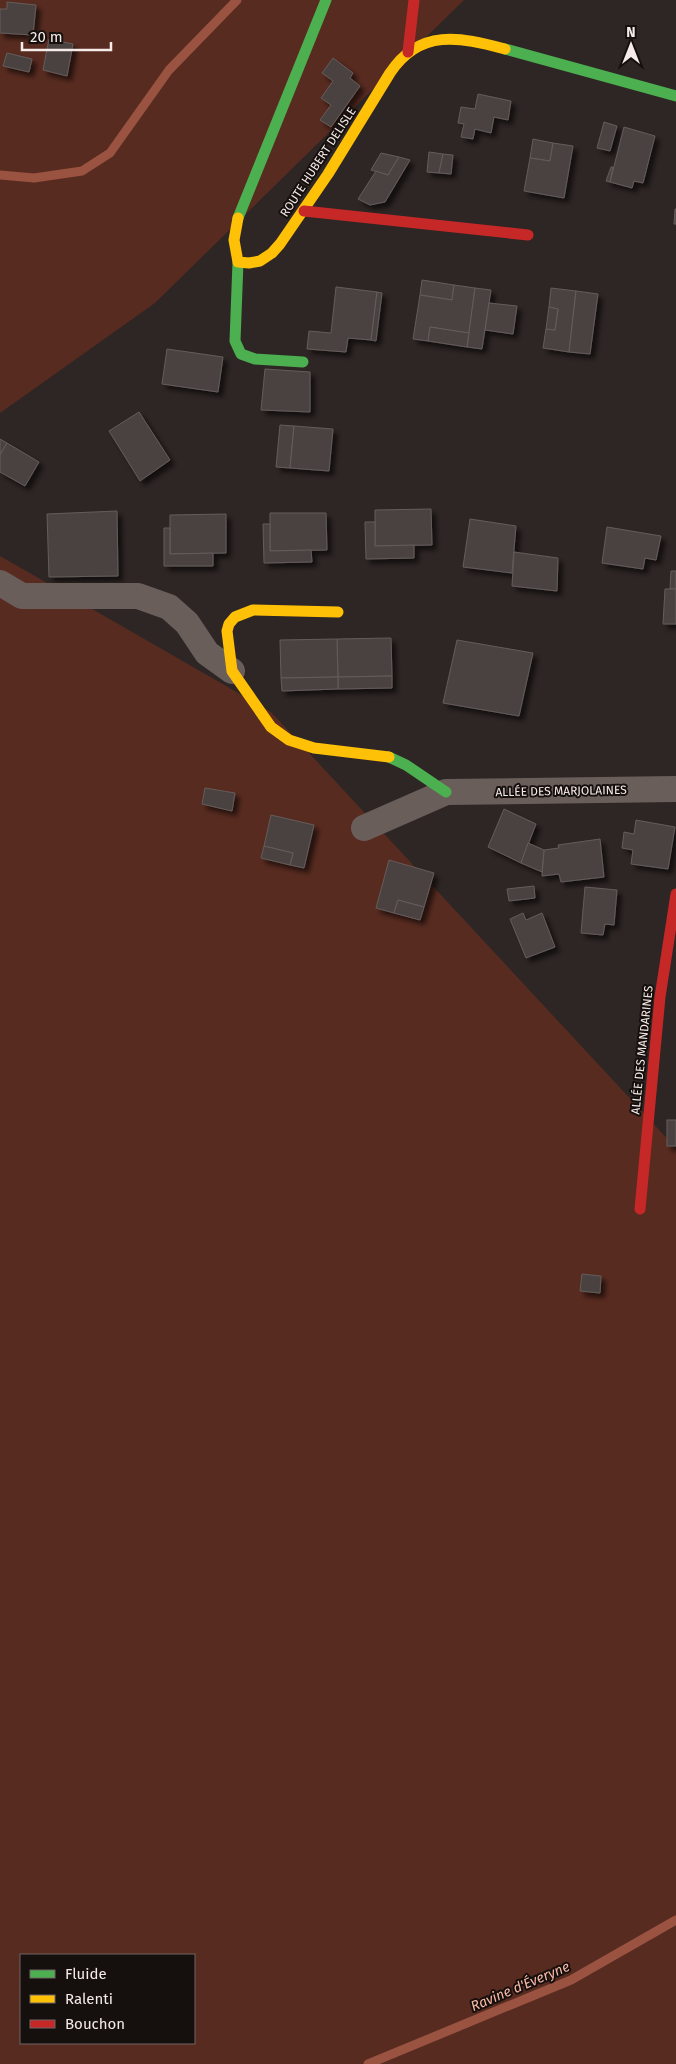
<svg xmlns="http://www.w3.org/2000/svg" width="676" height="2064" viewBox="0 0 676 2064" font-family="'Fira Sans',sans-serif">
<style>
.green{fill:#582b20;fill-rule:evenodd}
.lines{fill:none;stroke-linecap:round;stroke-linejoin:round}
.stream{stroke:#9a5340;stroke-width:9}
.building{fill:#4a4341;stroke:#645c5a;filter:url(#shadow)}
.street{stroke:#6a5e5b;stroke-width:26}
.fast{stroke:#4caf50;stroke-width:11}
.slow{stroke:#ffc107;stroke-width:11}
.jam{stroke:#c62828;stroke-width:11}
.labels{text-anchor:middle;stroke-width:4;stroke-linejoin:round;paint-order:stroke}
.street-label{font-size:12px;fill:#f5ebe8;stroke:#150f0d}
.water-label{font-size:14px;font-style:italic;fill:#fcb9a7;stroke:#150f0d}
</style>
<defs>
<filter id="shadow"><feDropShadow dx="4.5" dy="4.5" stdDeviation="2.5" flood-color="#0009"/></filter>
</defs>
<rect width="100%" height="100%" fill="#2e2624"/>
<g class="green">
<polygon points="0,0 464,0 155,303 0,413"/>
<path d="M0,556L271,712L676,1148V2064H0ZM21,1955H194V2043H21Z"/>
</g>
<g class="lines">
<g class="stream">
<polyline points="0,175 34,178 82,171 110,153 169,70 237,0"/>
<polyline points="368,2064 571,1980 676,1920"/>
</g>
</g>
<g class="building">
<polygon points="7,2 36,5 33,35 0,33 0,9 7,9"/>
<polygon points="49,39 73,44 67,76 43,70"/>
<polygon points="7,53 32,59 29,72 3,66"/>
<polygon points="333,58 353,73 350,78 360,86 331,127 320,120 331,105 321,98 333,81 322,73"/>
<polygon points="478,94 511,101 508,120 494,117 491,133 475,129 473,139 461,137 464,124 458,123 461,107 475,109"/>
<polygon points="604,122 617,126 610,151 597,148"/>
<polygon points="624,127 655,136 643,183 634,181 632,188 610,182"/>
<polygon points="533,139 553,143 550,161 530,158"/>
<polygon points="553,143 573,146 564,198 524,191 530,158 550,161"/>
<polygon points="429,152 443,154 439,173 427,172"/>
<polygon points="381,153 399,157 388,175 371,170"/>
<polygon points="443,154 453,155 451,174 439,173"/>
<polygon points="399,157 410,160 385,202 370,205 358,199 376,171 388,175"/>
<polygon points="611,167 613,167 610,182 606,181"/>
<polygon points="675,209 676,209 676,224 674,224"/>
<polygon points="422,280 454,285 452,300 420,295"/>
<polygon points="454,285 475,288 467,347 469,333 430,327 428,341 413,339 420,295 452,300"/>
<polygon points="336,287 377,292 371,340 348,338 346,352 307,349 309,331 331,333"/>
<polygon points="475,288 491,290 482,349 467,347"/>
<polygon points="551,288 576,291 569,352 543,348 546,329 555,330 558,309 549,307"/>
<polygon points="576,291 598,294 590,354 569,352"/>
<polygon points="377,292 382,293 376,341 371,340"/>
<polygon points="489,303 517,306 513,334 485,330"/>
<polygon points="549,307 558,309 555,330 546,329"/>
<polygon points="430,327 469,333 467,347 428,341"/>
<polygon points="167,349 223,357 218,392 162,384"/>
<polygon points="265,369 310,372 310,412 261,410"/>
<polygon points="139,412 170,460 140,481 109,431"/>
<polygon points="280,425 294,426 290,468 276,467"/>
<polygon points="294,426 333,429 329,471 290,468"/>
<polygon points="0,439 7,443 0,455"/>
<polygon points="7,443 39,462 25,486 0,472 0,455"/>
<polygon points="431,509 432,545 375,546 375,510"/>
<polygon points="117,511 118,576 49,577 47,514"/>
<polygon points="270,513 326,513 327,550 270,551"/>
<polygon points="226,514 226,553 170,554 170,515"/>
<polygon points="470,519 516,526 512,573 463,567"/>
<polygon points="365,522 375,522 375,546 414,545 414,558 366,559"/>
<polygon points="263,524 270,524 270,551 311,550 312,562 264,563"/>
<polygon points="607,527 661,536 656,560 645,558 643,569 602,563"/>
<polygon points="164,528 170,528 170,554 213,553 213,566 164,566"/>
<polygon points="514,552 558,558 557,591 512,586"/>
<polygon points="671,571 676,571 676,589 670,589"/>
<polygon points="665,589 676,589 676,624 663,624"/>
<polygon points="391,638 392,676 338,677 337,639"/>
<polygon points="337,639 338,677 281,678 280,640"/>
<polygon points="457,640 533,653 519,716 443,703"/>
<polygon points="392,676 392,688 338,689 338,677"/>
<polygon points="338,677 338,689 282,691 281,678"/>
<polygon points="205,788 235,793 232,811 202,804"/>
<polygon points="504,809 536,824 521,863 488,847"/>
<polygon points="271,815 314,825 304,868 290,865 293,853 264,846"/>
<polygon points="636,820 675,827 668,869 631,864 633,850 622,848 624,832 634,834"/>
<polygon points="600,839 604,877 561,882 559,874 542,876 544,850 559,848 558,845"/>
<polygon points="528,843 544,850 542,872 521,863"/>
<polygon points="264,846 293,853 290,865 261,858"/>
<polygon points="389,860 434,873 424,907 398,900 394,913 376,908"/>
<polygon points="534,886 535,898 509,901 507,889"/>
<polygon points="585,887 617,890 614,925 605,924 603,935 581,933"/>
<polygon points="398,900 424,907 420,920 394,913"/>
<polygon points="523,913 526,920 542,913 555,947 526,958 510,919"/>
<rect x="667" y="1120" width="9" height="26"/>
<polygon points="582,1274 601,1276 600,1293 580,1291"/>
</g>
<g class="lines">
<g class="street">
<polyline points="0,583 22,596 138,596 169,607 187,623 207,653 232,671"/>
<polyline points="364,828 446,792 676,789"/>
</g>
<g class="fast">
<polyline points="505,49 676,96"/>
<polyline points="238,218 326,0"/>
<polyline points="238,262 235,341 241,354 255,359 303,362"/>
<polyline points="389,757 406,765 446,792"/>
</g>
<g class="slow">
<path d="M238,218L234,240L238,262L249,263L260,261L272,253L280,244L328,174L390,73C420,28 460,37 505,49"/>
<polyline points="338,612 253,610 235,617 229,624 227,631 232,671 271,727 289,740 314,748 389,757"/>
</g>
<g class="jam">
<polyline points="408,52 414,0"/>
<polyline points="304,211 528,235"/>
<polyline points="640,1209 660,997 676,894"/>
</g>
</g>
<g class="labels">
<g class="street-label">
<text transform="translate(318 162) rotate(-57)" y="4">ROUTE HUBERT DELISLE</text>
<text transform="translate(561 791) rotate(-1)" y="4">ALLÉE DES MARJOLAINES</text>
<text transform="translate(642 1050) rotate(-84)" y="4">ALLÉE DES MANDARINES</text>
</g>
<g class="water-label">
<text transform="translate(520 1986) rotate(-23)" y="5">Ravine d'Éveryne</text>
</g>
</g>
<rect x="20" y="1954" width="175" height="90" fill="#150f0d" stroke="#6f6765"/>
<rect x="30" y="1970" width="25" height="8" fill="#4caf50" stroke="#6f6765"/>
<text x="65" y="1979" font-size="15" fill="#f5ebe8">Fluide</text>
<rect x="30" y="1995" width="25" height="8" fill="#ffc107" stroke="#6f6765"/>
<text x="65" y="2004" font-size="15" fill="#f5ebe8">Ralenti</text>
<rect x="30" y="2020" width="25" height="8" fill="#c62828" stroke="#6f6765"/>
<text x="65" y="2029" font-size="15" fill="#f5ebe8">Bouchon</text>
<g transform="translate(631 45)" stroke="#150f0d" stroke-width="4" paint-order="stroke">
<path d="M0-4L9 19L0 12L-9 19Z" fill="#f5ebe8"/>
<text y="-8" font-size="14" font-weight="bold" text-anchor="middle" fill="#f5ebe8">N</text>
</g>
<path d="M22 42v8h89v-8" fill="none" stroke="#f5ebe8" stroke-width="2.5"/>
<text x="30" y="42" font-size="15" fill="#f5ebe8" stroke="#150f0d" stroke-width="4" paint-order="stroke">20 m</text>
</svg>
